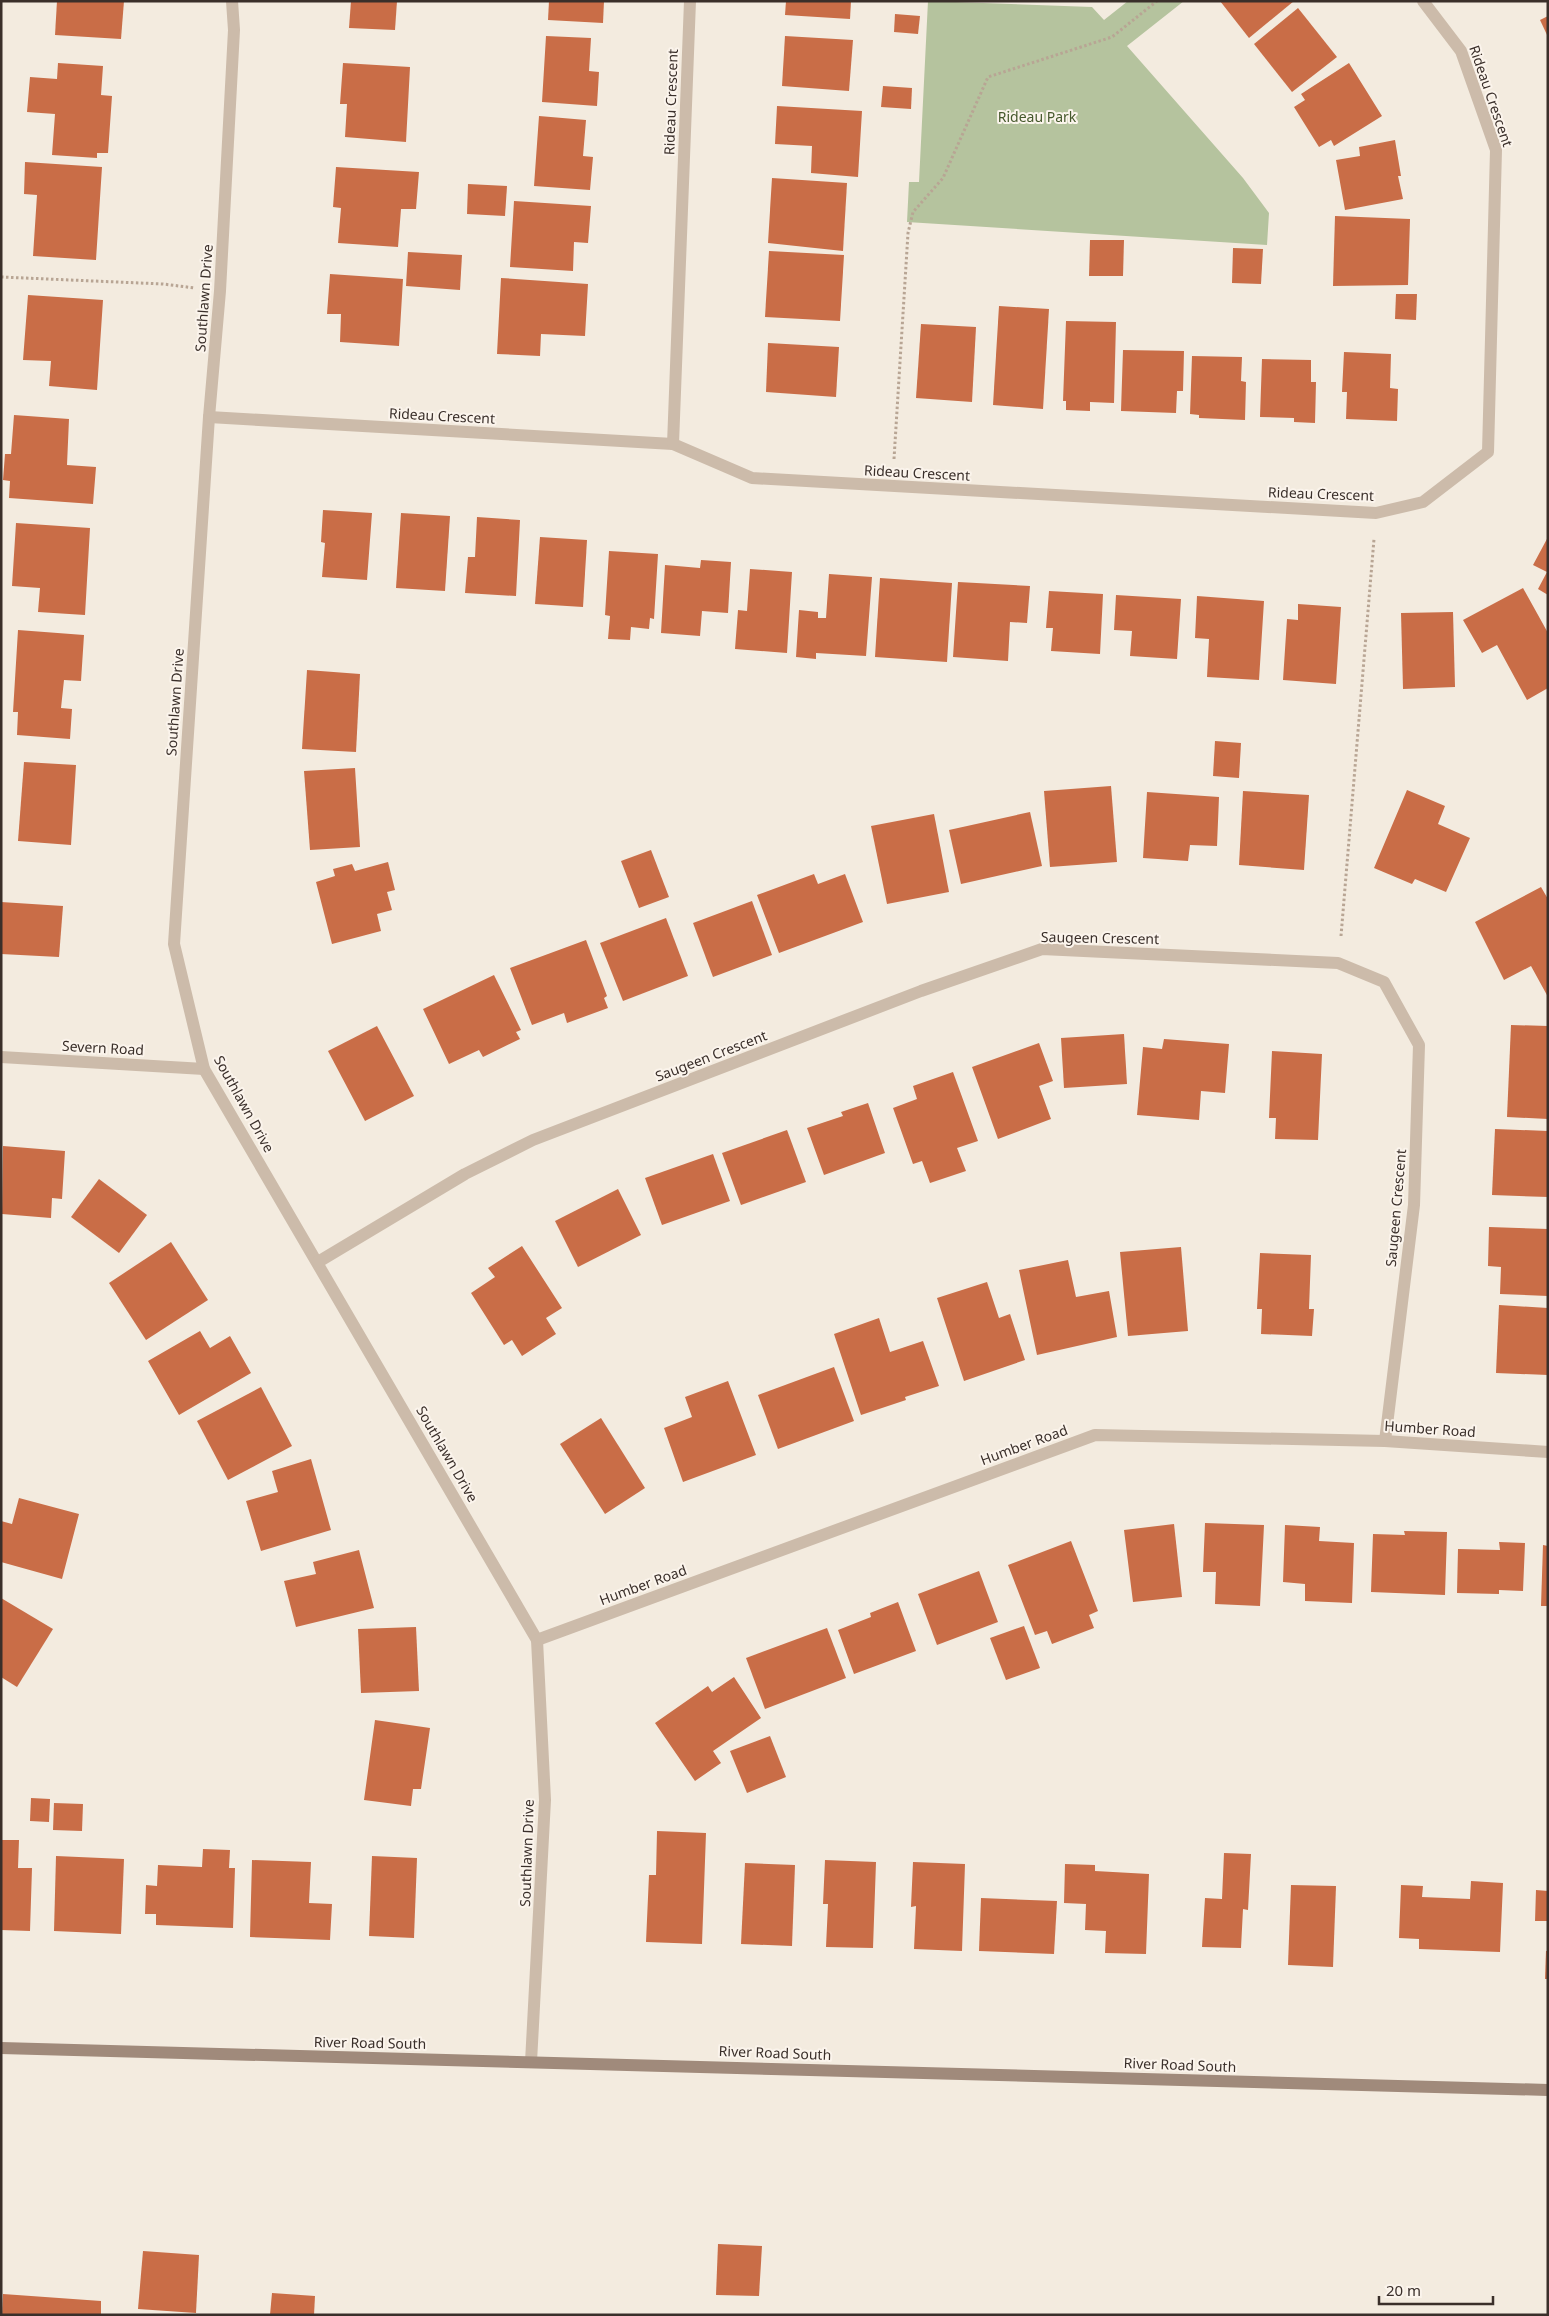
<svg xmlns="http://www.w3.org/2000/svg" width="1549" height="2316" viewBox="0 0 1549 2316" font-family="'Noto Sans',sans-serif">
<style>
.green{fill:#b5c39e}
.building{fill:#c96d47}
.lines{fill:none;stroke-linecap:round;stroke-linejoin:round}
.path{stroke:#b8a594;stroke-width:3;stroke-dasharray:2.5 2.5;stroke-linecap:butt}
.street{stroke:#cba;stroke-width:12}
.secondary{stroke:#a08a7b;stroke-width:12}
.labels{text-anchor:middle;stroke-width:4;stroke-linejoin:round;paint-order:stroke}
.street-label{font-size:14px;fill:#3a2f2a;stroke:#fbf4ec}
.park-label{font-size:14px;fill:#46592d;stroke:#fbf4ec}
</style>
<rect width="100%" height="100%" fill="#f3ebdf"/>
<polygon class="green" points="928,1 1092,7 1104,20 1128,1 1184,1 1127,46 1243,178 1269,213 1267,245 907,222 909,182 919,182"/>
<g class="building">
<polygon points="57,1 124,1 121,39 55,35"/>
<polygon points="351,1 397,1 395,30 349,28"/>
<polygon points="549,1 604,1 603,23 548,20"/>
<polygon points="786,1 851,1 850,19 785,15"/>
<polygon points="1220,1 1294,1 1249,38"/>
<polygon points="1298,8 1337,57 1292,92 1254,44"/>
<polygon points="895,14 920,16 918,34 894,32"/>
<polygon points="1548,16 1548,37 1540,20"/>
<polygon points="546,36 591,38 589,71 599,72 597,106 542,102"/>
<polygon points="785,36 853,40 849,91 782,86"/>
<polygon points="58,63 103,66 101,95 112,96 108,153 97,153 97,158 52,155 55,114 27,112 30,77 57,79"/>
<polygon points="343,63 410,67 406,142 345,137 347,104 340,104"/>
<polygon points="1349,63 1382,116 1334,146 1331,140 1319,147 1294,107 1305,100 1301,94"/>
<polygon points="883,86 912,88 911,109 881,107"/>
<polygon points="777,106 862,111 858,177 811,173 812,146 775,144"/>
<polygon points="539,116 586,120 583,156 593,157 590,190 534,186"/>
<polygon points="1395,140 1401,176 1398,176 1403,199 1345,210 1336,160 1360,156 1359,147"/>
<polygon points="25,162 102,167 96,260 33,256 37,195 24,194"/>
<polygon points="336,167 419,172 416,209 401,209 398,247 338,243 341,208 333,207"/>
<polygon points="772,178 847,183 843,251 768,243"/>
<polygon points="468,184 507,186 505,216 467,214"/>
<polygon points="514,201 591,206 588,243 574,242 573,271 510,267"/>
<polygon points="1335,216 1410,219 1408,285 1333,286"/>
<polygon points="1090,240 1124,240 1123,276 1089,276"/>
<polygon points="1233,248 1263,249 1261,284 1232,283"/>
<polygon points="769,251 844,255 840,321 765,317"/>
<polygon points="408,252 462,255 460,290 406,286"/>
<polygon points="330,274 403,279 399,346 340,342 341,314 327,314"/>
<polygon points="501,278 588,284 585,336 541,334 540,356 497,354"/>
<polygon points="1396,294 1417,294 1416,320 1395,319"/>
<polygon points="28,295 103,300 97,390 49,386 51,361 23,360"/>
<polygon points="999,306 1049,309 1043,409 993,405"/>
<polygon points="1066,321 1116,322 1114,403 1090,402 1090,411 1066,410 1066,401 1063,401"/>
<polygon points="921,324 976,327 972,402 916,398"/>
<polygon points="768,343 839,347 836,397 766,392"/>
<polygon points="1123,350 1184,351 1183,391 1177,391 1176,413 1121,411"/>
<polygon points="1344,352 1391,354 1390,388 1398,389 1397,421 1346,419 1347,392 1342,392"/>
<polygon points="1192,356 1242,357 1241,381 1246,382 1245,420 1199,418 1199,415 1190,414"/>
<polygon points="1262,359 1311,360 1311,382 1316,382 1315,423 1294,422 1294,418 1260,417"/>
<polygon points="14,415 69,419 67,465 96,467 93,504 9,498 10,481 3,480 5,454 11,454"/>
<polygon points="323,510 372,513 367,580 322,577 325,543 321,542"/>
<polygon points="401,513 450,516 445,591 396,588"/>
<polygon points="477,517 520,520 516,596 465,593 468,557 475,557"/>
<polygon points="16,523 90,528 85,615 38,612 40,588 12,586"/>
<polygon points="540,537 587,540 583,607 535,604"/>
<polygon points="1548,537 1548,595 1538,589 1547,572 1533,565"/>
<polygon points="609,551 658,554 654,619 650,618 649,629 631,627 630,640 608,639 610,616 605,615"/>
<polygon points="701,560 731,562 728,613 702,611 700,636 661,633 665,565 700,568"/>
<polygon points="750,569 792,572 787,653 735,649 738,610 747,611"/>
<polygon points="829,574 872,577 866,656 816,653 816,659 796,657 799,610 818,612 818,618 826,618"/>
<polygon points="880,578 952,583 947,662 875,657"/>
<polygon points="958,582 1030,586 1027,623 1010,622 1008,661 953,657"/>
<polygon points="1523,588 1548,633 1548,688 1527,700 1497,645 1482,653 1463,620"/>
<polygon points="1049,591 1103,594 1100,654 1051,651 1053,628 1046,628"/>
<polygon points="1116,595 1181,599 1177,659 1130,656 1132,631 1114,630"/>
<polygon points="1197,596 1264,601 1259,680 1207,677 1209,639 1195,638"/>
<polygon points="1298,604 1341,607 1336,684 1283,680 1287,619 1298,620"/>
<polygon points="1453,612 1455,687 1403,689 1401,613"/>
<polygon points="18,630 84,635 81,681 64,680 61,708 72,709 70,739 17,735 18,712 13,712"/>
<polygon points="307,670 360,674 356,752 302,749"/>
<polygon points="1215,741 1241,743 1239,778 1213,776"/>
<polygon points="24,762 76,765 71,845 18,841"/>
<polygon points="355,768 360,847 310,850 304,771"/>
<polygon points="1111,786 1117,862 1050,867 1044,791"/>
<polygon points="1407,790 1445,806 1438,824 1470,838 1446,892 1415,879 1412,884 1374,868"/>
<polygon points="1243,791 1309,795 1304,870 1239,865"/>
<polygon points="1147,792 1219,797 1217,846 1190,845 1188,861 1143,858"/>
<polygon points="1030,812 1042,866 961,884 949,830"/>
<polygon points="934,814 949,892 887,904 871,826"/>
<polygon points="651,850 669,897 639,908 621,861"/>
<polygon points="388,862 395,890 387,892 392,910 377,914 381,931 332,944 316,882 335,876 333,869 352,864 355,871"/>
<polygon points="814,874 818,884 845,874 863,922 779,953 757,895"/>
<polygon points="1541,887 1548,899 1548,997 1531,966 1504,980 1475,922"/>
<polygon points="752,901 772,955 713,977 693,923"/>
<polygon points="1,902 63,906 59,957 1,954"/>
<polygon points="666,918 688,976 623,1001 600,943"/>
<polygon points="586,940 607,996 604,998 608,1008 567,1023 564,1013 532,1025 510,968"/>
<polygon points="494,975 521,1030 516,1032 520,1039 483,1057 479,1050 449,1064 423,1009"/>
<polygon points="1511,1025 1548,1026 1548,1119 1507,1117"/>
<polygon points="377,1026 414,1096 365,1121 328,1051"/>
<polygon points="1124,1034 1127,1084 1064,1088 1061,1038"/>
<polygon points="1164,1039 1229,1044 1225,1093 1201,1091 1199,1120 1137,1115 1143,1047 1162,1049"/>
<polygon points="1039,1043 1053,1081 1039,1086 1051,1119 998,1139 972,1067"/>
<polygon points="1272,1051 1322,1054 1318,1140 1275,1139 1276,1118 1269,1118"/>
<polygon points="953,1072 978,1141 957,1148 966,1171 930,1183 922,1161 913,1164 893,1108 917,1099 913,1086"/>
<polygon points="868,1103 885,1153 824,1175 807,1128 843,1116 841,1112"/>
<polygon points="1495,1129 1548,1131 1548,1197 1492,1195"/>
<polygon points="787,1130 806,1182 741,1205 722,1153"/>
<polygon points="3,1146 65,1151 62,1199 52,1198 51,1218 2,1214"/>
<polygon points="713,1154 730,1201 662,1225 645,1178"/>
<polygon points="99,1179 147,1215 119,1253 71,1217"/>
<polygon points="618,1189 641,1235 578,1267 555,1221"/>
<polygon points="1489,1227 1548,1229 1548,1296 1500,1294 1501,1267 1488,1266"/>
<polygon points="171,1242 208,1300 146,1340 109,1283"/>
<polygon points="522,1246 562,1308 546,1318 556,1334 522,1356 512,1340 504,1345 471,1293 495,1277 488,1268"/>
<polygon points="1181,1247 1188,1331 1128,1336 1120,1252"/>
<polygon points="1260,1253 1311,1255 1309,1309 1314,1309 1312,1336 1261,1334 1262,1309 1257,1309"/>
<polygon points="1068,1260 1076,1297 1109,1291 1117,1337 1037,1355 1019,1270"/>
<polygon points="987,1282 999,1318 1010,1314 1025,1360 964,1381 937,1298"/>
<polygon points="1499,1305 1548,1308 1548,1375 1496,1373"/>
<polygon points="879,1318 890,1352 923,1341 939,1386 905,1397 906,1400 861,1415 834,1334"/>
<polygon points="200,1331 210,1348 230,1336 251,1373 179,1415 148,1361"/>
<polygon points="834,1367 854,1421 778,1449 758,1395"/>
<polygon points="728,1381 756,1455 683,1482 664,1428 692,1417 685,1397"/>
<polygon points="261,1387 292,1446 228,1480 197,1421"/>
<polygon points="601,1418 645,1488 605,1514 560,1444"/>
<polygon points="311,1459 331,1530 261,1551 246,1501 278,1492 272,1471"/>
<polygon points="19,1498 79,1514 62,1579 1,1562 1,1521 12,1524"/>
<polygon points="1205,1523 1264,1525 1260,1606 1215,1604 1216,1572 1203,1572"/>
<polygon points="1174,1524 1182,1597 1133,1602 1124,1530"/>
<polygon points="1285,1525 1320,1527 1319,1541 1354,1543 1352,1603 1305,1601 1305,1584 1283,1582"/>
<polygon points="1404,1531 1447,1532 1445,1595 1371,1592 1373,1534 1405,1535"/>
<polygon points="1071,1541 1098,1611 1089,1615 1094,1628 1052,1644 1047,1631 1035,1635 1008,1565"/>
<polygon points="1499,1542 1525,1543 1523,1591 1499,1590 1499,1594 1457,1593 1458,1549 1500,1550"/>
<polygon points="1543,1545 1548,1546 1548,1606 1541,1606"/>
<polygon points="359,1550 374,1608 296,1627 284,1581 316,1574 313,1562"/>
<polygon points="979,1571 998,1622 937,1645 918,1594"/>
<polygon points="1,1598 53,1629 17,1687 1,1677"/>
<polygon points="898,1602 916,1651 854,1674 838,1630 871,1617 870,1613"/>
<polygon points="1024,1626 1040,1668 1006,1680 990,1638"/>
<polygon points="416,1627 419,1691 361,1693 358,1629"/>
<polygon points="827,1628 846,1678 765,1709 746,1658"/>
<polygon points="734,1677 761,1718 713,1751 721,1763 695,1781 655,1723 708,1686 712,1692"/>
<polygon points="375,1720 430,1728 421,1789 413,1789 411,1806 364,1800"/>
<polygon points="770,1736 786,1777 747,1793 730,1751"/>
<polygon points="31,1798 50,1799 49,1822 30,1821"/>
<polygon points="54,1803 83,1804 82,1831 53,1830"/>
<polygon points="657,1831 706,1833 702,1944 646,1942 649,1875 656,1875"/>
<polygon points="1,1840 19,1840 18,1868 32,1868 30,1931 1,1930"/>
<polygon points="203,1849 230,1850 229,1868 235,1868 233,1928 156,1925 156,1914 145,1914 146,1885 157,1886 158,1865 202,1867"/>
<polygon points="1224,1853 1251,1854 1248,1910 1243,1909 1241,1948 1202,1947 1205,1898 1222,1899"/>
<polygon points="56,1856 124,1859 121,1934 54,1931"/>
<polygon points="372,1856 417,1858 414,1938 369,1936"/>
<polygon points="252,1860 311,1862 309,1903 332,1904 330,1940 250,1937"/>
<polygon points="825,1860 876,1862 873,1948 826,1947 828,1904 823,1904"/>
<polygon points="913,1862 965,1864 962,1951 914,1949 916,1906 911,1907"/>
<polygon points="745,1863 795,1865 792,1946 741,1944"/>
<polygon points="1065,1864 1095,1865 1095,1871 1149,1874 1146,1954 1105,1953 1106,1931 1085,1930 1086,1904 1064,1903"/>
<polygon points="1471,1881 1503,1883 1500,1952 1419,1949 1419,1939 1399,1938 1401,1885 1423,1886 1422,1897 1470,1899"/>
<polygon points="1291,1885 1336,1886 1333,1967 1288,1965"/>
<polygon points="1536,1890 1548,1891 1548,1921 1535,1921"/>
<polygon points="981,1898 1057,1901 1054,1954 979,1951"/>
<polygon points="1546,1951 1548,1951 1548,1979 1545,1979"/>
<polygon points="718,2244 762,2246 759,2296 716,2295"/>
<polygon points="143,2251 199,2255 196,2313 138,2309"/>
<polygon points="272,2293 315,2296 314,2315 270,2315"/>
<polygon points="3,2294 101,2301 101,2315 2,2315"/>
</g>
<g class="lines">
<g class="path">
<polyline points="1,277 163,284 195,288"/>
<polyline points="894,459 908,233 913,212 943,178 988,77 1112,37 1157,1"/>
<polyline points="1341,936 1374,539"/>
</g>
<g class="street">
<polyline points="232,1 234,30 220,291 209,417 174,944 204,1069 537,1640 545,1800 531,2062"/>
<polyline points="209,417 673,444 752,478 1376,513 1423,502 1488,452 1496,150 1461,51 1423,1"/>
<polyline points="673,444 690,1"/>
<polyline points="1,1057 204,1069"/>
<polyline points="318,1262 465,1174 533,1140 921,991 1042,949 1338,963 1384,982 1419,1045 1414,1205 1385,1441"/>
<polyline points="537,1640 1095,1435 1385,1441 1548,1452"/>
</g>
<polyline class="secondary" points="1,2048 1548,2090"/>
</g>
<g class="labels">
<g class="street-label">
<text transform="translate(1491 96) rotate(71)" y="5">Rideau Crescent</text>
<text transform="translate(671 102) rotate(-88)" y="5">Rideau Crescent</text>
<text transform="translate(204 298) rotate(-86)" y="5">Southlawn Drive</text>
<text transform="translate(442 416) rotate(3)" y="5">Rideau Crescent</text>
<text transform="translate(917 473) rotate(3)" y="5">Rideau Crescent</text>
<text transform="translate(1321 494) rotate(2)" y="5">Rideau Crescent</text>
<text transform="translate(175 702) rotate(-86)" y="5">Southlawn Drive</text>
<text transform="translate(1100 938) rotate(1)" y="5">Saugeen Crescent</text>
<text transform="translate(103 1048) rotate(3)" y="5">Severn Road</text>
<text transform="translate(711 1056) rotate(-21)" y="5">Saugeen Crescent</text>
<text transform="translate(244 1104) rotate(61)" y="5">Southlawn Drive</text>
<text transform="translate(1396 1208) rotate(-85)" y="5">Saugeen Crescent</text>
<text transform="translate(1430 1429) rotate(4)" y="5">Humber Road</text>
<text transform="translate(1024 1445) rotate(-20)" y="5">Humber Road</text>
<text transform="translate(447 1454) rotate(60)" y="5">Southlawn Drive</text>
<text transform="translate(643 1585) rotate(-20)" y="5">Humber Road</text>
<text transform="translate(527 1853) rotate(-88)" y="5">Southlawn Drive</text>
<text transform="translate(370 2043) rotate(1)" y="5">River Road South</text>
<text transform="translate(775 2053) rotate(2)" y="5">River Road South</text>
<text transform="translate(1180 2065) rotate(2)" y="5">River Road South</text>
</g>
<g class="park-label">
<text x="1037" y="122">Rideau Park</text>
</g>
</g>
<rect width="1549" height="2316" fill="none" stroke="#3a2f2a" stroke-width="5"/>
<path d="M1379 2296v8h114v-8" fill="none" stroke="#3a2f2a" stroke-width="2.5"/>
<text x="1386" y="2296" font-size="15" fill="#3a2f2a" stroke="#fbf4ec" stroke-width="4" paint-order="stroke">20 m</text>
</svg>
